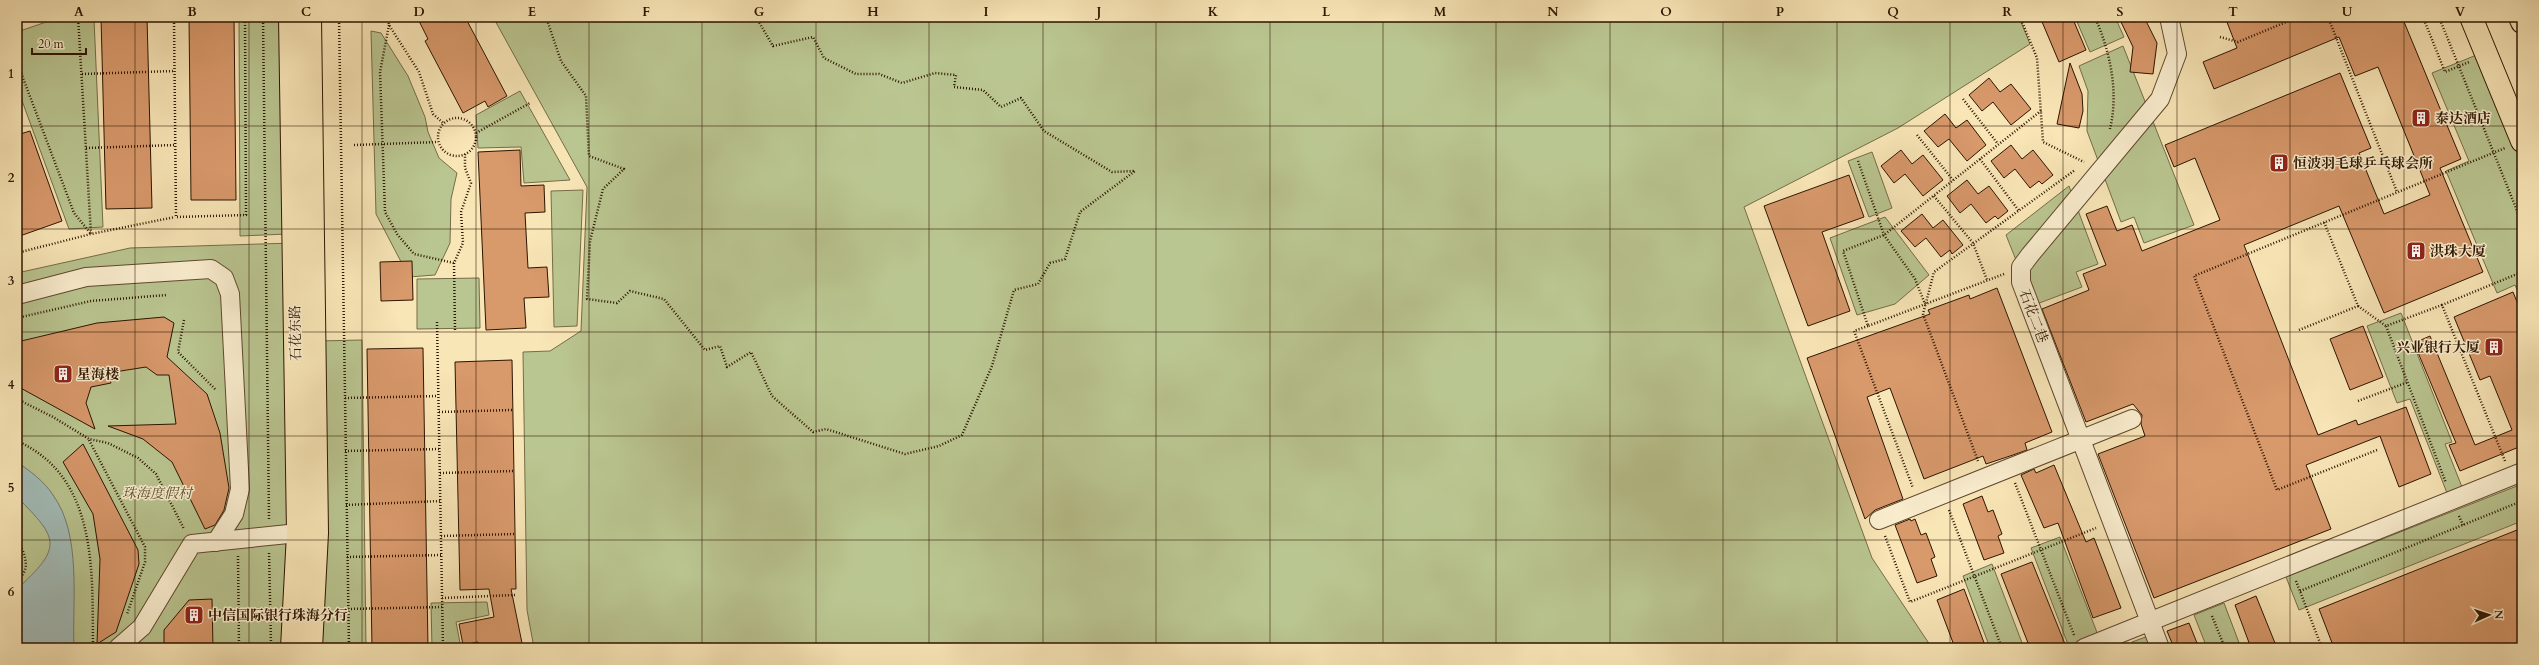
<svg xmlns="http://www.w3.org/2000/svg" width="2539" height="665" viewBox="0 0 2539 665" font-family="Cardo,'Noto Serif SC',serif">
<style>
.green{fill:#bac691;stroke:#746d48}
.water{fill:#a3bdb9;stroke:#74796f}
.building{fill:#d8996b;stroke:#2d1400}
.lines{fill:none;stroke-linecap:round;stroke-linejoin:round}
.minor-casing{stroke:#60482e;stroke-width:20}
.major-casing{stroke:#2d1400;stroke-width:24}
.path{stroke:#2d1400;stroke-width:2.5;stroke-dasharray:1 2;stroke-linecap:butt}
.minor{stroke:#fbefd0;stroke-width:18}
.major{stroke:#f9e6b7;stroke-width:22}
.grid{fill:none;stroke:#2d1400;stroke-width:1;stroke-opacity:0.55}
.labels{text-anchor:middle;stroke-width:3;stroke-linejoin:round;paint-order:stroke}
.poi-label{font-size:14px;font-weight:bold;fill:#2d1400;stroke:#fbefd0;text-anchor:start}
.street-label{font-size:14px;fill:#2d1400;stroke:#fbefd0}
.park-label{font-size:14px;font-style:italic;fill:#5e5233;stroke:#fbefd0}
.neatline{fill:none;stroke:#2d1400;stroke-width:1.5}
.grid-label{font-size:13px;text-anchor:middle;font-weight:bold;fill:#2d1400}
</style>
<rect width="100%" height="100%" fill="#f9e6b7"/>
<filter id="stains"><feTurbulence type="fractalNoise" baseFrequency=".005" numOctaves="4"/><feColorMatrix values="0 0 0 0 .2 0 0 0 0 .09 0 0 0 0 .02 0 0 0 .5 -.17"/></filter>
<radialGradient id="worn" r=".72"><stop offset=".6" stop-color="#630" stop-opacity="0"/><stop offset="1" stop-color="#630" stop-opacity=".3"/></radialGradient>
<g class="green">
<polygon points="239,17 285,17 287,234 240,236"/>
<polygon points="493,17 2019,17 2030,44 1898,128 1744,207 1872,558 1932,648 534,648 527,610 523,352 550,351 581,331 587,187"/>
<polygon points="2075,17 2115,17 2124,37 2090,52"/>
<polygon points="94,19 103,227 69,229 17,87 17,32 49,21"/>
<polygon points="371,31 381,33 408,76 425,117 428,132 439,158 457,173 451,199 450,243 435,275 409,277 376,214"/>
<polygon points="2123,46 2194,225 2144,243 2134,217 2121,222 2087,131 2088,91 2079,66"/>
<polygon points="2479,54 2522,159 2522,301 2515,285 2497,293 2446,171 2469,161 2432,73"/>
<polygon points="520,91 570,180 524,183 521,147 478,148 476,115"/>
<polygon points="1872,152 1892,208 1869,217 1848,161"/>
<polygon points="2069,186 2098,264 2076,272 2082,287 2034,305 2006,235"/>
<polygon points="583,190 577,326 554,327 551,191"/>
<polygon points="1885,217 1929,275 1895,304 1857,315 1830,238"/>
<polygon points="293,243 292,648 17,648 17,273 130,248"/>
<polygon points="479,278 480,328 417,329 417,279"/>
<polygon points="2401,313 2452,442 2445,444 2462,487 2447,493 2410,399 2397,403 2367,326"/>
<polygon points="362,340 366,648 317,648 318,341"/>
<polygon points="2522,484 2522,521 2299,610 2286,577"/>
<polygon points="2060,537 2098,635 2069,647 2031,548"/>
<polygon points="1992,564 2024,648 1990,648 1963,576"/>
<polygon points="487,602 489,615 456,622 461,648 432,648 431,603"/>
<polygon points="2224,603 2241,648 2207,648 2194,615"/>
<polygon points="2162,631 2169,648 2134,648 2132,642"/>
</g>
<path class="water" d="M17,462C30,471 44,481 53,495C82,535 72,601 74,648H17V589C63,547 59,539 17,497Z"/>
<g class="building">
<polygon points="101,17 147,17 152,208 106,209"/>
<polygon points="189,17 234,17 236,200 191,200"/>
<polygon points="417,17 465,17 507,96 488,107 485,101 463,113 425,41 428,39"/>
<polygon points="2040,17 2072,17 2086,50 2059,62"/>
<polygon points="2131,17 2144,17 2157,43 2153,74 2130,72 2133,47 2121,22"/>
<polygon points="2225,17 2402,17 2461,159 2440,168 2483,272 2384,313 2339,206 2244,245 2318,435 2356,420 2358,425 2406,407 2431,474 2399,487 2380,436 2306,465 2331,529 2154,598 2098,454 2145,436 2141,424 2142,415 2133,404 2086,422 2042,309 2089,290 2083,274 2106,265 2086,214 2107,206 2117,231 2132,225 2142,251 2220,220 2195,158 2174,167 2165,145 2340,73 2371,148 2359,153 2384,214 2430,195 2378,67 2355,76 2339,37 2214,89 2203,62 2237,48"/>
<polygon points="2070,63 2082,94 2083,111 2079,128 2057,124"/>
<polygon points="1989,78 2000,92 2011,84 2031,109 2011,125 1993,102 1982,111 1969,95"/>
<polygon points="1945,114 1956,128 1967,120 1986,145 1967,161 1949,139 1938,147 1924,131"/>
<polygon points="30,131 62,221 17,237 17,135"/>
<polygon points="2011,145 2022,159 2033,150 2053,175 2042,184 2039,181 2030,188 2015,169 2004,178 1991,161"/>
<polygon points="520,150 521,186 544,185 545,212 525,213 528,268 547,267 549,297 524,298 526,328 486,330 478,152"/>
<polygon points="1901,150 1912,164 1923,155 1943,180 1923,196 1905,174 1894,183 1881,166"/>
<polygon points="1849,175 1864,217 1822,232 1850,311 1808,326 1764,206"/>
<polygon points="1967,180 1978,194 1989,186 2008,211 1998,219 1995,216 1986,223 1971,204 1960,213 1947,196"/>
<polygon points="1922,214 1933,228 1943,220 1963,245 1952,254 1950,250 1941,257 1926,238 1915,247 1901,231"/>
<polygon points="412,261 413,300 381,301 380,262"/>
<polygon points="1997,288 2052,432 2025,443 2027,450 2013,455 1986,464 1983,456 1924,479 1890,388 1867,397 1903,499 1875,510 1865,519 1807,358 1930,314 1928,310 1969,295 1970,299"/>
<polygon points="2513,292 2522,314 2522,453 2519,447 2460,471 2449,445 2456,443 2414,343 2430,336 2475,445 2512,430 2490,376 2480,380 2454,317"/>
<polygon points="164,317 174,323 167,357 207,394 220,433 229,488 224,510 215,525 205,529 172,462 143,439 108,426 176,424 169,375 157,375 146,367 108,373 111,383 91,387 86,403 95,429 17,386 17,342 97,323"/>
<polygon points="2363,326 2383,377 2350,390 2330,339"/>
<polygon points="423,348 428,648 372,648 367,349"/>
<polygon points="512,360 516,589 511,589 523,648 479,648 478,642 463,645 459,624 494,617 489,589 460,590 455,362"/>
<polygon points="83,444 138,550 139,564 116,632 97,644 100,559 93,514 63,462"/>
<polygon points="2054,465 2086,542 2094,538 2121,608 2093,618 2058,523 2044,528 2021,475 2034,469 2036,473"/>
<polygon points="1982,496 1988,512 1993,510 2002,534 1998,536 2004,553 1984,560 1963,504"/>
<polygon points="1910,519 1911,521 1915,519 1921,535 1926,533 1935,557 1931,559 1937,576 1917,583 1895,525"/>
<polygon points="2522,528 2522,648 2334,648 2319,609"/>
<polygon points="2032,562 2065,644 2055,648 2030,648 2001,574"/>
<polygon points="1964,589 1986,648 1955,648 1937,600"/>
<polygon points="2256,596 2277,648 2251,648 2235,605"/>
<polygon points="212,599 213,648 164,648 164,630 189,600"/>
<polygon points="2189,623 2199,648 2174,648 2167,631"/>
</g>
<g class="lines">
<g class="minor-casing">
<g id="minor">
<polyline points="17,295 86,277 211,269 224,278 230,294 240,489 234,514 216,542"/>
<polyline points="1879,520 2132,419"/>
<polyline points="118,648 142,627 192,544 298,533"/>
<polyline points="2084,648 2522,472"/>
<polyline points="2160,648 2021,282 2021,267 2030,255 2160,99 2177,54 2169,17"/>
</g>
</g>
<g class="major-casing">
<g id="major">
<polyline points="290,17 298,533 292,648"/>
<polyline points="310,17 317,533 311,648"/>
<polyline points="2471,17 2522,141"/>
<polyline points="2520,17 2522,22"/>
</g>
</g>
<g class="path">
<polyline points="78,17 91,234 175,217"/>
<polyline points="174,17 176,217 246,215 245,17"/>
<polyline points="263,17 269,520"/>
<polyline points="339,17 349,648"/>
<polyline points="388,17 389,25 419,72 433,114 443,123"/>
<polyline points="546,17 561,61 586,96 589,156 624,169 603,189 590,241 587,299 617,303 630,291 664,299 705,350 720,346 727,367 751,352 772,396 813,432 826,429 905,454 939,446 962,435 992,366 1014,290 1038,284 1050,263 1065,259 1080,212 1135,171 1112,172 1044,131 1021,98 1001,107 983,90 954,87 956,75 935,73 902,83 879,74 856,74 824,58 813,37 773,46 756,17"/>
<polyline points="2020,17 2037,58 2043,142 2084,162"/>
<path d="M2095,17C2110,52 2119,91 2110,129"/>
<polyline points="2328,17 2397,192"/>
<polyline points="2423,17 2445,72 2469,62"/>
<polyline points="2439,17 2522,223"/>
<polyline points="17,19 22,17"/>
<polyline points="389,25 380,72 385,212 397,234 414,254 454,263"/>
<polyline points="2220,37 2238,42 2298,17"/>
<polyline points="17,62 74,213 91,234 17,253"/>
<polyline points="82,74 174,71"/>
<polyline points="1963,99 1998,144"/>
<circle cx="457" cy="137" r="19"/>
<polyline points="476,133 530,103"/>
<polyline points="1917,135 1953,180"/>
<polyline points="354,145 438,142"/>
<polyline points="86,148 175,145"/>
<polyline points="1980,159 2019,211"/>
<polyline points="1858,161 1884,235 1915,279 1925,304"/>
<polyline points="1934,196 1973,243 1987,280"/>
<polyline points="2004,274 1868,326 1843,251 1884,235 2042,110"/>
<polyline points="2442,305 2386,326 2446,483"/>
<polyline points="2358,306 2386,326"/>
<polyline points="17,318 91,301 167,295"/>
<polyline points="184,320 178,352 216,390"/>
<polyline points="437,322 443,648"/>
<polyline points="1868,326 1854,331 1913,488"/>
<polyline points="455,330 454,263 463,243 461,212 471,183 465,168 465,154"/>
<polyline points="2299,330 2358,306 2324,222"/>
<polyline points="345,398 438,396"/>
<polyline points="17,399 53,417 89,439 108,443 138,458 156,474 184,529"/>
<polyline points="2358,401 2408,382"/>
<polyline points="439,412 512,410"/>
<polyline points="89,440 145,547 145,562 127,614"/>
<path d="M17,441C99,477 92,574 93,648"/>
<polyline points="2377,450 2277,490 2194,276 2505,148"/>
<polyline points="345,451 439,449"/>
<polyline points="1978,461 1923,314 1934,272 2075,170"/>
<polyline points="2505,461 2442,305 2522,272"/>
<polyline points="440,473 514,471"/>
<polyline points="2015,483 2074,635"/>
<polyline points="346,505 440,501"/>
<polyline points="1949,510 2002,648"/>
<polyline points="2459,516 2463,525"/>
<polyline points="441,536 515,534"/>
<polyline points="1885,536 1910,602 2096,528"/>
<path d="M17,545L21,547C27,559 29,572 17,580"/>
<polyline points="269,553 271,644"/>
<polyline points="238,556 239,648"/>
<polyline points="347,557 441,555"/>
<polyline points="2296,581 2322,648"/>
<polyline points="2300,591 2522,501"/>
<polyline points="442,598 515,595"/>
<polyline points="348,609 442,607"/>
<polyline points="2212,616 2225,648"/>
</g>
<use href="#minor" class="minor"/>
<use href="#major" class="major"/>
</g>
<path class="grid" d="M135,17V648M249,17V648M362,17V648M476,17V648M589,17V648M702,17V648M816,17V648M929,17V648M1043,17V648M1156,17V648M1270,17V648M1383,17V648M1496,17V648M1610,17V648M1723,17V648M1837,17V648M1950,17V648M2063,17V648M2177,17V648M2290,17V648M2404,17V648M17,126H2522M17,229H2522M17,332H2522M17,436H2522M17,540H2522"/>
<defs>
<g id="building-square" transform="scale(1)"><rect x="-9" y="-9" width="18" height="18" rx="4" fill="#8f2418" stroke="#fbefd0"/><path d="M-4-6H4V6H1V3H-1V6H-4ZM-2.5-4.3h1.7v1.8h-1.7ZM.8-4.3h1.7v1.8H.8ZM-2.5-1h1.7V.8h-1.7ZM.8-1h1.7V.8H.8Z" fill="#fff"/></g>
</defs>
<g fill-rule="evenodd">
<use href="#building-square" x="2421" y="118"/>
<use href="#building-square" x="2279" y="163"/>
<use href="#building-square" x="2416" y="251"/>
<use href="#building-square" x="2494" y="347"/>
<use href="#building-square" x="63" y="374"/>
<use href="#building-square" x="194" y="615"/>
</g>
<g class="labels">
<g class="poi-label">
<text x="2435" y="123">泰达酒店</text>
<text x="2293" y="168">恒波羽毛球乒乓球会所</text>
<text x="2430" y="256">洪珠大厦</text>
<text x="2480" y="352" text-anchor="end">兴业银行大厦</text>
<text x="77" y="379">星海楼</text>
<text x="208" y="620">中信国际银行珠海分行</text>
</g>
<g class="street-label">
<text transform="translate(2034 316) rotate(69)" y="5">石花二巷</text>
<text transform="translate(295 333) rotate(-91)" y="5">石花东路</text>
</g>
<g class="park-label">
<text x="157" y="498">珠海度假村</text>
</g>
</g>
<rect width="2539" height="665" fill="none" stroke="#f9e6b7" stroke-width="44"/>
<g transform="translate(2489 615) rotate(87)" stroke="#fbefd0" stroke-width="3" paint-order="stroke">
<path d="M0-3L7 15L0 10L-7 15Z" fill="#2d1400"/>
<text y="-6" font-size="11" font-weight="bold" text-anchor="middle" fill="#2d1400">N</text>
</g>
<path d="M32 48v6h54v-6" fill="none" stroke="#2d1400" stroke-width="2"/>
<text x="38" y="48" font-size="12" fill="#2d1400" stroke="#fbefd0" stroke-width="3" paint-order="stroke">20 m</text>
<rect x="22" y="22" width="2495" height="621" class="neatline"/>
<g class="grid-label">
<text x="79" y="16">A</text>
<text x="192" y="16">B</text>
<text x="306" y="16">C</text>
<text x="419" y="16">D</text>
<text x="532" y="16">E</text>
<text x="646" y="16">F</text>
<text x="759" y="16">G</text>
<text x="873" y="16">H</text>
<text x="986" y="16">I</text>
<text x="1099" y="16">J</text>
<text x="1213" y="16">K</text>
<text x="1326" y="16">L</text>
<text x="1440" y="16">M</text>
<text x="1553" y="16">N</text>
<text x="1666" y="16">O</text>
<text x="1780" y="16">P</text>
<text x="1893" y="16">Q</text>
<text x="2007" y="16">R</text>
<text x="2120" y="16">S</text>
<text x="2233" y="16">T</text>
<text x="2347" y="16">U</text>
<text x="2460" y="16">V</text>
<text x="11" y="78">1</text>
<text x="11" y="182">2</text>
<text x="11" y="285">3</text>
<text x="11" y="389">4</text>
<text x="11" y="492">5</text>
<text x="11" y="596">6</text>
</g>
<rect width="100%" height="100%" filter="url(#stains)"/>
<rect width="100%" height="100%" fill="url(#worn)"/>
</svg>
